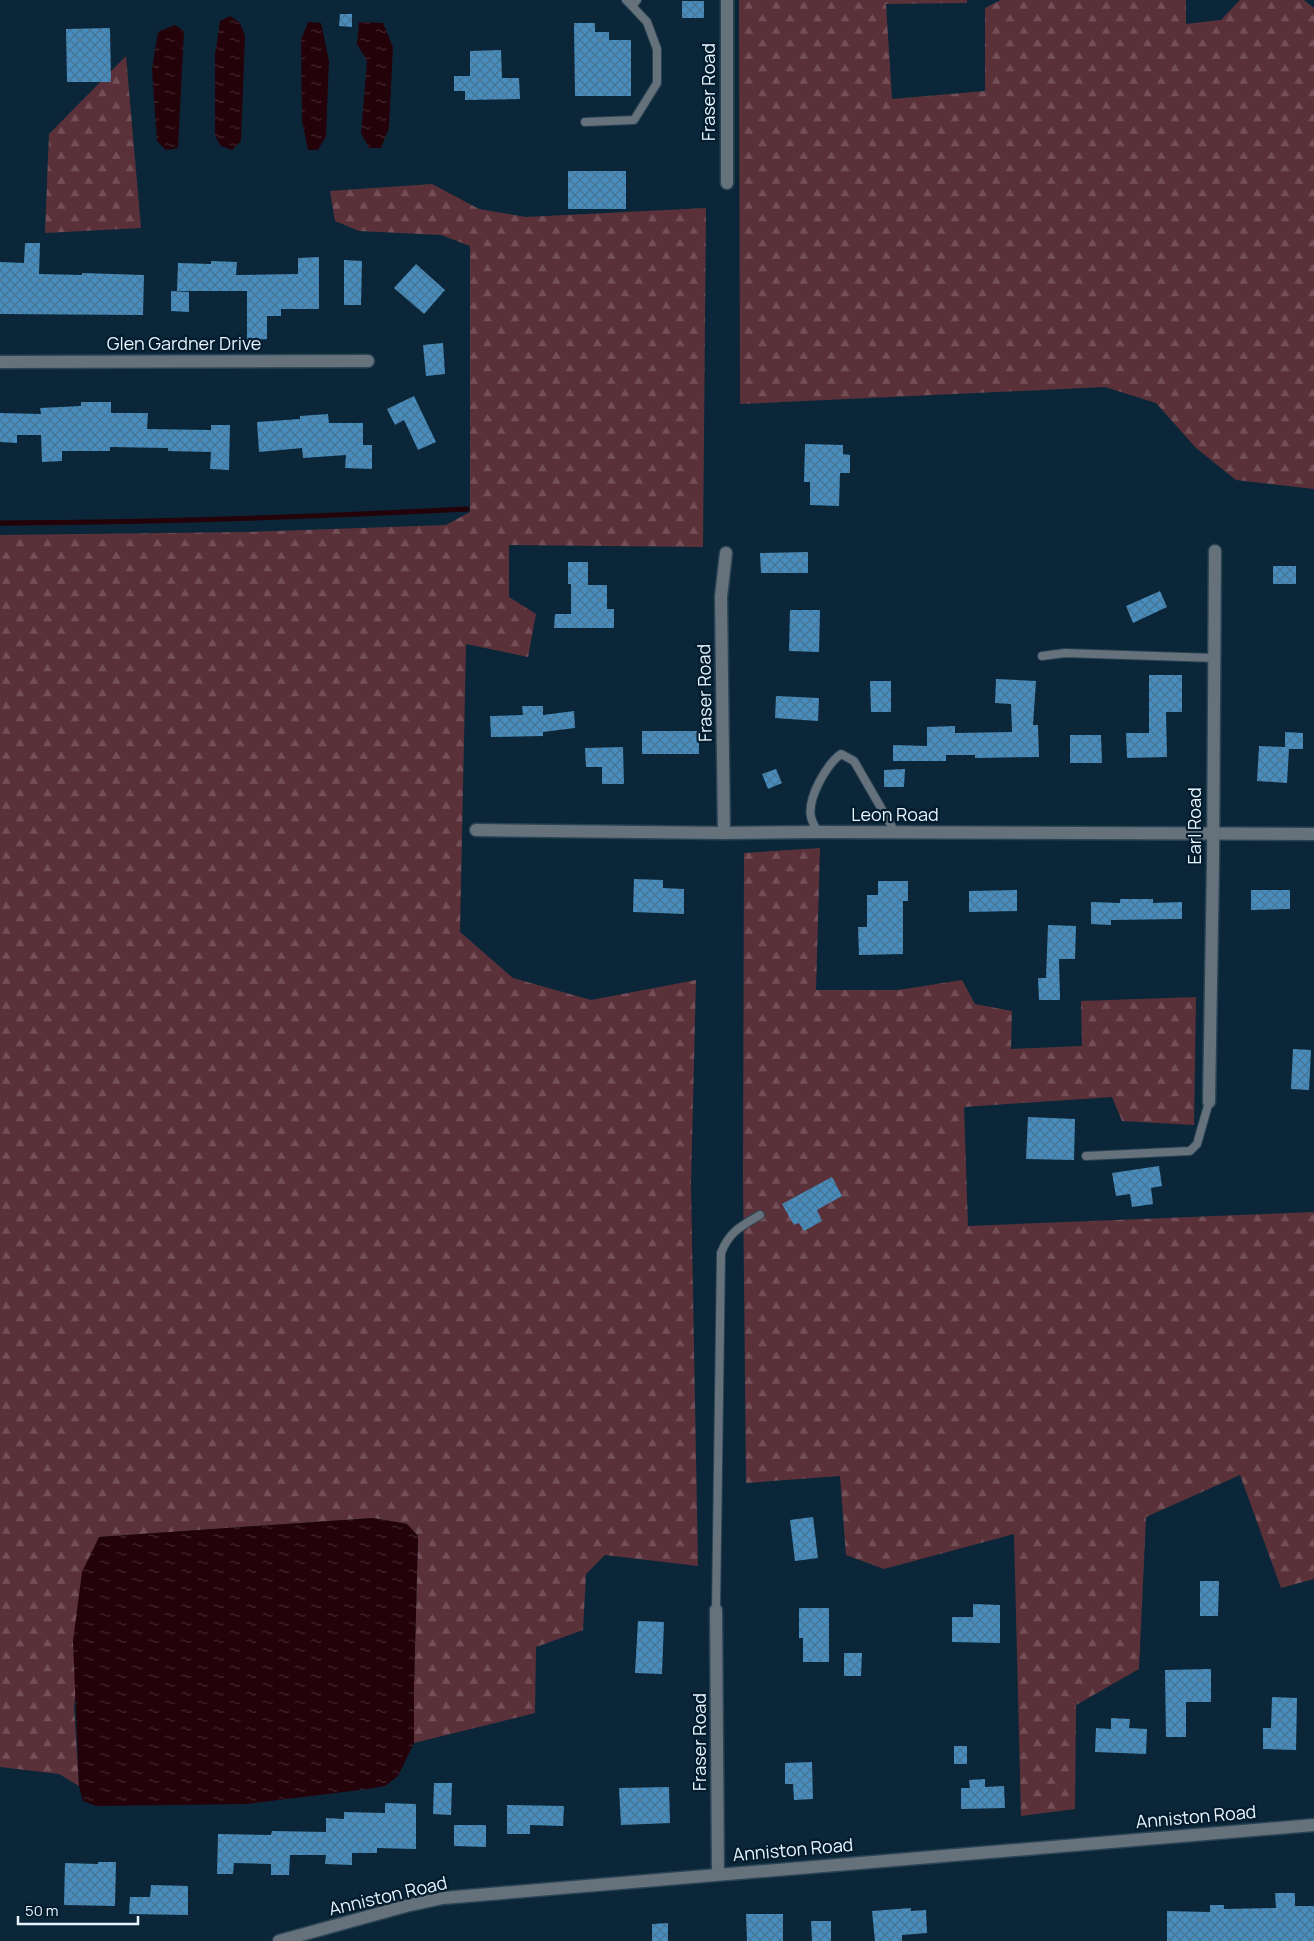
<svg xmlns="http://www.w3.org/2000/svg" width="1314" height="1941" viewBox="0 0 1314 1941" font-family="Manrope,sans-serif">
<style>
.forest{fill:url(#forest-firs)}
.water{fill:url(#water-ripples)}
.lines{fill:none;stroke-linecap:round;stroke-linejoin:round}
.stream{stroke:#23020a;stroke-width:5}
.building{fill:url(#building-cross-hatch)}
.service-casing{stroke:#2a4354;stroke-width:10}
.minor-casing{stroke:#2a4354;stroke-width:15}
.tertiary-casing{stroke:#2a4354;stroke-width:15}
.service{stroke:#65717b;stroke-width:8}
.minor{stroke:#65717b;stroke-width:12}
.tertiary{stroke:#65717b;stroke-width:12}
.labels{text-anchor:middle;stroke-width:4.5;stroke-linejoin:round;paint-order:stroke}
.street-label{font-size:18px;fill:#e8f4fe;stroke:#031c2e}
</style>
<defs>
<pattern id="forest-firs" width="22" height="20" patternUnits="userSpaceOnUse" patternTransform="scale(1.25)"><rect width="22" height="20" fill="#5b3139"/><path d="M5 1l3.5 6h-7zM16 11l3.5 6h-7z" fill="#734f57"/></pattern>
<pattern id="water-ripples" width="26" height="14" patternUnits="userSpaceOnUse" patternTransform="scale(1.25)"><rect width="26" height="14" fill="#23020a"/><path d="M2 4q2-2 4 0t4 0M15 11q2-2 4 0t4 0" fill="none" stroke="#43282f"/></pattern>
<pattern id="building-cross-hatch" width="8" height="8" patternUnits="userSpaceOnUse" patternTransform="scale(1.25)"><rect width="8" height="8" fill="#488dbd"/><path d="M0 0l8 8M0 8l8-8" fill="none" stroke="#477595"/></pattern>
</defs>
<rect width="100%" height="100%" fill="#0b2638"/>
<g class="forest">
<polygon points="739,0 967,0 967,3 886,4 892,99 985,91 985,8 1001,0 1186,0 1186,24 1221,20 1240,0 1304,0 1314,8 1314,489 1236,480 1196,448 1156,403 1105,387 740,404"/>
<polygon points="126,56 141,228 45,233 49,134"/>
<polygon points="432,184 479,209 526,217 706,208 703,547 509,545 509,597 536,614 528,657 466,644 460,932 513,978 591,1000 696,980 691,1184 698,1566 605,1555 586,1574 583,1630 536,1647 535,1713 414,1743 414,1685 418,1536 407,1524 373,1518 99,1537 74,1706 79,1786 59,1774 0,1767 0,535 246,532 446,525 470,512 470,246 441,235 359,231 335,221 330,191"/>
<polygon points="820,848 816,990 898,990 962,980 975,1004 1012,1011 1011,1049 1082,1046 1081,1001 1196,997 1194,1125 1122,1121 1112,1097 964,1107 968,1226 1314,1212 1314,1579 1281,1588 1240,1475 1146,1517 1139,1669 1076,1705 1075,1809 1021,1816 1014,1534 884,1569 846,1555 840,1476 746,1483 743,1178 744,853"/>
</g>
<g class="water">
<polygon points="230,16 240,23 245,36 241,141 232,150 221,146 215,136 215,55 220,21"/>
<polygon points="308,22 321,23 329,61 326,136 318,150 308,150 302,121 301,40"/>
<polygon points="359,22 383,23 393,47 389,128 381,148 369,148 361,133 367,61 357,44"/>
<polygon points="175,25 184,31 178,148 166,150 157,141 152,69 158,32"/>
<polygon points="373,1518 407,1524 418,1536 414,1685 414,1743 398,1776 385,1786 368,1789 246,1804 96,1806 83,1801 79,1786 73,1641 82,1572 99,1537"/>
</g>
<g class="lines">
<path class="stream" d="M0,523C156,522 311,517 467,509"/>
</g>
<g class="building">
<rect x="682" y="1" width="22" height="17"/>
<polygon points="340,14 352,14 352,27 339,26"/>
<polygon points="574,23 595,23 595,32 609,32 609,40 631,40 631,96 575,96"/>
<polygon points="110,28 111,82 67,82 66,29"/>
<polygon points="501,50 502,78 519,78 520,99 465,100 465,91 454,91 454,76 470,76 470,51"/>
<rect x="568" y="171" width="58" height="38"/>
<polygon points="25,243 40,243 39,274 82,275 82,273 144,275 143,315 0,314 0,262 24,263"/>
<polygon points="319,257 319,309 281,309 281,316 267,316 267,339 247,340 247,291 177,291 178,263 211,264 211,261 237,262 236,275 298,274 298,258"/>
<polygon points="344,260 362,261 361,305 344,305"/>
<polygon points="416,264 445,290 424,314 394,288"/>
<polygon points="171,291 189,292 189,312 171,311"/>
<polygon points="443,343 445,374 426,376 423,345"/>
<polygon points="414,396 436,442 418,450 404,420 395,425 387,409"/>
<polygon points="81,402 111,402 111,413 148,413 147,429 211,430 211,425 230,425 229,470 210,469 211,452 168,451 168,448 110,447 110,451 62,451 62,461 42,462 41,435 17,435 17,443 0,442 0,413 41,414 40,408 81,406"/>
<polygon points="328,414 329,423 363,423 363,445 372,445 372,469 345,468 346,455 303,458 302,448 259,452 257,422 300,419 300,416"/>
<polygon points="805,444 843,445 843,454 850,455 850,473 840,473 839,506 810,505 810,482 804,482"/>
<polygon points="808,552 808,573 761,573 760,553"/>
<polygon points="568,562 588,562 588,585 607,585 607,609 614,609 614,628 554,628 555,614 571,614 571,584 568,584"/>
<rect x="1273" y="566" width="23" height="18"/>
<polygon points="1160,591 1167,607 1133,623 1126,606"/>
<polygon points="790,610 820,610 819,652 789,651"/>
<polygon points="1149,675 1182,675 1182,712 1166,712 1167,757 1127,758 1126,733 1149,733"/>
<polygon points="996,679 1036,681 1033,725 1038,725 1039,757 975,758 975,755 946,755 946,761 893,761 893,745 927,746 927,727 955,726 955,733 1012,732 1011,704 995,703"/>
<polygon points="870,681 891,681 891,712 871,712"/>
<polygon points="776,696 819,698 818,721 775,718"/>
<polygon points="522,706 543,706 543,715 574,711 575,728 543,732 543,736 491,737 490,716 523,715"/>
<rect x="642" y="731" width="57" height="23"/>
<polygon points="1285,732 1303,733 1303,749 1289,749 1287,783 1257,781 1259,746 1285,747"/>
<polygon points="1070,735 1101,735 1102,763 1070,763"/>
<polygon points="623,747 624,784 602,784 602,767 586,767 585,748"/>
<polygon points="776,769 782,783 768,789 762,774"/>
<polygon points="905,769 904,787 884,787 884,770"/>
<polygon points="634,879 663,880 663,888 684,889 684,914 633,912"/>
<polygon points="878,881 908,881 908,901 903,901 903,954 859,955 858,927 867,927 867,895 878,895"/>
<polygon points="1017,890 1017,911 969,912 969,891"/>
<polygon points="1251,890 1290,890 1290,909 1251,910"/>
<polygon points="1120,899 1153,899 1153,903 1182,902 1182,919 1111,920 1111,925 1091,924 1091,902 1120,903"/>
<polygon points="1048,925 1076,926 1075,959 1059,959 1060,1000 1039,1000 1038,978 1046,978"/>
<polygon points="1293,1049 1311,1050 1309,1090 1291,1089"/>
<polygon points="1028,1117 1075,1119 1074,1160 1026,1159"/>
<polygon points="1159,1166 1162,1186 1151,1188 1153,1204 1132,1207 1130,1194 1116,1196 1112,1173"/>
<polygon points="832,1177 842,1196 817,1210 822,1221 804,1231 799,1223 794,1225 782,1204"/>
<polygon points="813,1517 818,1558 795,1561 790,1520"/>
<polygon points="1200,1581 1219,1581 1218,1616 1200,1616"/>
<polygon points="973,1604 1000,1605 1000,1643 952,1642 952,1617 973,1617"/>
<polygon points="799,1608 829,1608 829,1662 803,1662 803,1638 799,1638"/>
<polygon points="638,1621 664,1622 662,1674 635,1673"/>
<polygon points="844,1653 862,1653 861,1676 844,1676"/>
<polygon points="1211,1669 1211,1702 1186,1702 1186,1737 1166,1737 1165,1670"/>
<polygon points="1272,1697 1297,1698 1296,1750 1263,1749 1263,1728 1271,1728"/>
<polygon points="1111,1718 1130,1719 1129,1728 1147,1729 1146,1754 1095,1752 1096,1728 1111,1729"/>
<rect x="954" y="1746" width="13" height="18"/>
<polygon points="812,1762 813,1799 794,1800 793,1784 785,1784 785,1763"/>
<polygon points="985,1779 985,1787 1004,1786 1005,1808 961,1809 961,1788 970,1788 969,1780"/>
<polygon points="434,1783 452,1783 451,1815 433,1814"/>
<polygon points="669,1787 670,1823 621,1825 619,1788"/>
<polygon points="385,1803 416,1804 416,1849 377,1848 377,1853 352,1853 352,1865 325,1864 326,1855 290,1855 289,1875 271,1875 271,1864 234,1863 233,1874 217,1874 218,1834 271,1835 272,1831 326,1832 326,1818 344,1819 344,1812 385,1813"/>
<polygon points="507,1805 564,1806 563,1826 530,1825 530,1834 507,1834"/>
<polygon points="454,1825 486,1825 486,1847 454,1846"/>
<polygon points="98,1862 116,1862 115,1906 64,1905 65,1863 98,1864"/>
<polygon points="151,1885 188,1886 188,1915 129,1914 130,1897 150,1897"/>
<polygon points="1275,1893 1295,1893 1295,1906 1314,1906 1314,1941 1167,1941 1167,1911 1210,1912 1210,1905 1224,1905 1224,1909 1276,1908"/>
<polygon points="911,1908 911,1911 926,1910 927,1933 902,1935 902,1941 875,1941 872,1911"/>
<polygon points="746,1914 783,1914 783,1941 747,1941"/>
<polygon points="811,1921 831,1921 831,1941 812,1941"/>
<polygon points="668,1923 668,1941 652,1941 652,1924"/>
</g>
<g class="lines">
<g class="service-casing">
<g id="service">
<polyline points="626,0 632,6 637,0"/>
<polyline points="585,122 634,120 657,83 657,49 647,22 632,6"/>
<polyline points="1042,656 1065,653 1214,658"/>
<path d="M818,832C815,827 812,822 811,817C807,798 827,764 841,754L854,761L895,832"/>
<polyline points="1086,1156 1190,1151 1197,1144 1209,1102"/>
<path d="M716,1610L721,1253C729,1232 741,1226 760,1215"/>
</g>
</g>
<g class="minor-casing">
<g id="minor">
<polyline points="727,183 727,0"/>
<polyline points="0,362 368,361"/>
<polyline points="476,830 724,833 818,832 1314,834"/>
<polyline points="724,833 721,597 726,553"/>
<polyline points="1209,1102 1213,863 1215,551"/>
<polyline points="716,1610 718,1874"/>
</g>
</g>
<g class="tertiary-casing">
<polyline id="tertiary" points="279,1941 406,1906 443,1898 1314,1825"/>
</g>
<use href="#service" class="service"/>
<use href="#minor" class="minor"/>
<use href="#tertiary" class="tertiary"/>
</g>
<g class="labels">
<g class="street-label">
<text transform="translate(709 92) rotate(-90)" y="6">Fraser Road</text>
<text x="184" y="350">Glen Gardner Drive</text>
<text transform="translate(705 693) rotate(-91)" y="6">Fraser Road</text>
<text x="895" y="821">Leon Road</text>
<text transform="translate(1195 826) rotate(-90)" y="6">Earl Road</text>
<text transform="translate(700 1742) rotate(-90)" y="6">Fraser Road</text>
<text transform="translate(1196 1817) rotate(-5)" y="6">Anniston Road</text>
<text transform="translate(793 1850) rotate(-5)" y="6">Anniston Road</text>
<text transform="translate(388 1896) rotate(-13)" y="6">Anniston Road</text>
</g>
</g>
<path d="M18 1916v8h120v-8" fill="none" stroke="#e8f4fe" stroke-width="2.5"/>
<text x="25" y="1916" font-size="15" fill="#e8f4fe" stroke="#031c2e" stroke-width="4" paint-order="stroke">50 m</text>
</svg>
